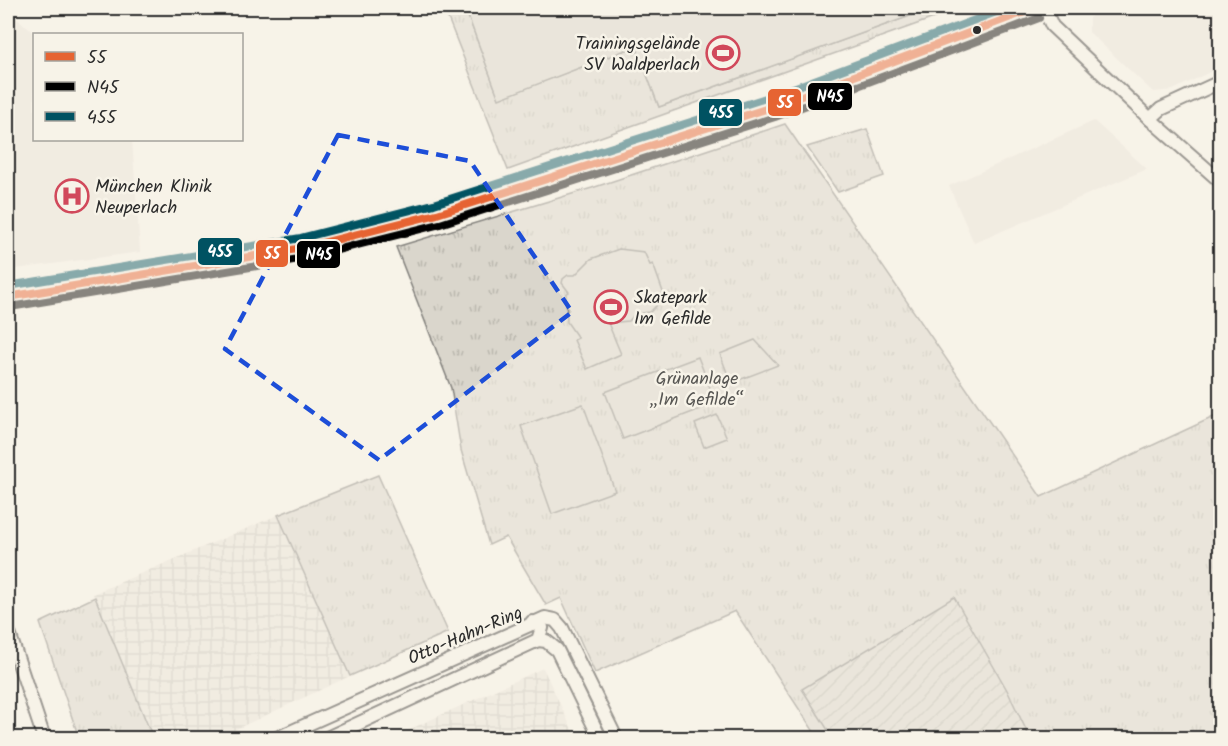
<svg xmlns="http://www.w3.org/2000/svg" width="1228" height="746" viewBox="0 0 1228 746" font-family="Kalam,sans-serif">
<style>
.built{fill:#e8e4da}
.industrial{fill:url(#industrial-grid)}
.grass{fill:url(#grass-tufts);stroke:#82807c;stroke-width:1.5}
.garden{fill:url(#garden-furrows);stroke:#82807c;stroke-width:1.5}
.pitch{fill:#dad6cc;stroke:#82807c;stroke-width:1.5}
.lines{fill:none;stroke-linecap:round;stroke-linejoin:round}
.minor-casing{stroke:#2b2b2b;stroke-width:16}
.secondary-casing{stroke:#2b2b2b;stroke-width:21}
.minor{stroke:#f7f3e8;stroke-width:12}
.secondary{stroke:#f7f3e8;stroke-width:16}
.bus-1-casing{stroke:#f7f3e8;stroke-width:12}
.bus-2-casing{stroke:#f7f3e8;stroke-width:12}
.bus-3-casing{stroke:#f7f3e8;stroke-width:12}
.bus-1{stroke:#e66432;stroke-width:8}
.bus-2{stroke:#000;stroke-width:8}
.bus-3{stroke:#005262;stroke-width:8}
.marked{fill:none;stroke:#1d4ed8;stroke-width:4.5;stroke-dasharray:12 8;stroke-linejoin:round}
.bus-dot{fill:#2b2b2b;stroke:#f7f3e8;stroke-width:2}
.labels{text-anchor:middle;stroke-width:5;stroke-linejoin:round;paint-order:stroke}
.poi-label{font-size:18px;fill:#2b2b2b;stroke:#f7f3e8;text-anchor:start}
.park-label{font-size:18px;fill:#575653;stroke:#f7f3e8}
.street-label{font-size:18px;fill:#2b2b2b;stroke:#f7f3e8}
.line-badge{stroke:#f7f3e8;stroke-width:2}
.badge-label{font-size:16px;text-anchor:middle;font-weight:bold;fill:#fff}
</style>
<defs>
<pattern id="industrial-grid" width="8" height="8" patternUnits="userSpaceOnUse" patternTransform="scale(1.5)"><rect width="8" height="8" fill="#e8e4da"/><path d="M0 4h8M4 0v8" fill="none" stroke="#c7c4bb"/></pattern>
<pattern id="grass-tufts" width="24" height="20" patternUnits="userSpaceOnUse" patternTransform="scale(1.5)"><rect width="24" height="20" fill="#dad6cc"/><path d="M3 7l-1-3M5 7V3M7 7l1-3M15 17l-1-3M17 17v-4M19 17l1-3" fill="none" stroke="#bbb8af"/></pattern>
<pattern id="garden-furrows" width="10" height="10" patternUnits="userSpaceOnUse" patternTransform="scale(1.5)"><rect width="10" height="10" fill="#dad6cc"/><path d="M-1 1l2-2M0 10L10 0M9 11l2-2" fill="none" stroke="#bbb8af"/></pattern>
</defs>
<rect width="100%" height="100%" fill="#f7f3e8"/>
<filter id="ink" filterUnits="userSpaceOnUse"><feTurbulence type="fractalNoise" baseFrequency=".0167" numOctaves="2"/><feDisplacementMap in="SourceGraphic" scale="12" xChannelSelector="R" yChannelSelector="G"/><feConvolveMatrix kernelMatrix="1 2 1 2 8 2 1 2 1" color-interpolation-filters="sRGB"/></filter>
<g filter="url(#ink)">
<g class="built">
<polygon points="1101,8 1220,8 1220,67 1173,90 1153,92 1089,32 1089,18"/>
<polygon points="8,11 35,34 34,140 132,140 140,252 8,270"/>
<polygon points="1094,121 1147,169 974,243 949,186"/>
</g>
<g class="industrial">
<polygon points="278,515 350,676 217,738 153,738 93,594"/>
<polygon points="543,668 576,738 391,738"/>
</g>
<g class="grass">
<polygon points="444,8 465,8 499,98 637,46 659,107 932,8 962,8 508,170"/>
<polygon points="785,124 1041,497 1220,414 1220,738 818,738 735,611 595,673 561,598 546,605 506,537 489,545 461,450 451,388 396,247 592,188"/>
<polygon points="867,129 884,176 838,192 807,147"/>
<polygon points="378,475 448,632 350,676 278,515"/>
<polygon points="95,597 153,738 79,738 40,623"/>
</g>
<polygon class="garden" points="954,597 1007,690 1030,738 833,738 802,689"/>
<g class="pitch">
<polygon points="465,8 932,8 659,107 636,46 499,99"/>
<polygon points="619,249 644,252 650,265 653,264 663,292 658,304 650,312 635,314 629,321 608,323 621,354 587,369 574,340 578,338 567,322 566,294 569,292 562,283 563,279 568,275 575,275 591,259"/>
<polygon points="755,340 778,365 731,383 720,354"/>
<polygon points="698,357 716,403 623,439 605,392"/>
<polygon points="583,404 615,491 552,514 521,426"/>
<polygon points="717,415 727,438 704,447 695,424"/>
</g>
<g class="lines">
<g class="minor-casing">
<g id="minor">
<polyline points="1044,8 1052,26 1150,119 1220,181"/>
<polyline points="1150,119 1161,109 1220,82"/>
<polyline points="8,630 44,738"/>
<polyline points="538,640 546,641 557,650 600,738"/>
<polyline points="277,738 545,618 555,620 562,628 616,738"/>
<polyline points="327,738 538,640 542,628 532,622"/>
</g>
</g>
<g class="secondary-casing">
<polyline id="secondary" points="8,297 303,248 437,214 772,107 1035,8"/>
</g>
<use href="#minor" class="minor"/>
<use href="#secondary" class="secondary"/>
<g class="bus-1-casing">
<polyline id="bus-1" points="8,297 303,248 437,214 772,107 1035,8"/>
</g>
<g class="bus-2-casing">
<polyline id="bus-2" points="10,307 305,258 440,224 775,117 1039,18"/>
</g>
<g class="bus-3-casing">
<polyline id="bus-3" points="8,286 301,238 434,204 769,97 1007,8"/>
</g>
<use href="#bus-1" class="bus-1"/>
<use href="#bus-2" class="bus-2"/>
<use href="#bus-3" class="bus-3"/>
</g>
</g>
<path d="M0 0H1228V746H0ZM338,135L470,161L572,312L379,460L225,349Z" fill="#f7f3e8" fill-opacity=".55" fill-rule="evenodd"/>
<path class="marked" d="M338,135L470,161L572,312L379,460L225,349Z"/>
<defs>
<g id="stadium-ring" transform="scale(1.725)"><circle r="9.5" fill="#f7f3e8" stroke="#d1495b" stroke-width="1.5"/><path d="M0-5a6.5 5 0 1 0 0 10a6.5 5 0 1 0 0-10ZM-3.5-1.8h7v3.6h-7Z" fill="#d1495b"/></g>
<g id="hospital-ring" transform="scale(1.725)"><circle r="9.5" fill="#f7f3e8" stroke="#d1495b" stroke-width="1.5"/><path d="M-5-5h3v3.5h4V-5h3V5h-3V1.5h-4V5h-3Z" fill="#d1495b"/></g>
</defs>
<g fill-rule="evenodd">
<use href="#stadium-ring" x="723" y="53"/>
<use href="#hospital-ring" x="72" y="196"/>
<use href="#stadium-ring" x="611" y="307"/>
</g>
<circle class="bus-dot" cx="977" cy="30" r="5"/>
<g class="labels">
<g class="poi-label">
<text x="700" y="49" text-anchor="end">Trainingsgelände<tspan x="700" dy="21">SV Waldperlach</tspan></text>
<text x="95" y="192">München Klinik<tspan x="95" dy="21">Neuperlach</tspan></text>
<text x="634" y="303">Skatepark<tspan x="634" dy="21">Im Gefilde</tspan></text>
</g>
<g class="park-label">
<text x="697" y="384">Grünanlage<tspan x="697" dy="21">„Im Gefilde“</tspan></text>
</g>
<g class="street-label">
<text transform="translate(465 635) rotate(-23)" y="6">Otto-Hahn-Ring</text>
</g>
</g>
<g class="line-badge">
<rect x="807" y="82" width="46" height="29" rx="6" fill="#000"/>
<rect x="767" y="88" width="35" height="29" rx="6" fill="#e66432"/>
<rect x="698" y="98" width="45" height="29" rx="6" fill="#005262"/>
<rect x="197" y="237" width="46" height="29" rx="6" fill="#005262"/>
<rect x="255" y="239" width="34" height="29" rx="6" fill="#e66432"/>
<rect x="296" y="240" width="45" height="29" rx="6" fill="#000"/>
</g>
<g class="badge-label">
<text x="830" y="102">N45</text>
<text x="785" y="108">55</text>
<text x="721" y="118">455</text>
<text x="220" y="257">455</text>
<text x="272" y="259">55</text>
<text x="319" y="260">N45</text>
</g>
<rect width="1228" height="746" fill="none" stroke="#f7f3e8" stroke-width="30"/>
<rect x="15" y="15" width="1198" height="716" fill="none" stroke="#2b2b2b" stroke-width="2" filter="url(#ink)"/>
<rect x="33" y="33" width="210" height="108" fill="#f7f3e8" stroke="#a5a39c" stroke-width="1.5"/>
<rect x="45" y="52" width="30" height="9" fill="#e66432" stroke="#a5a39c" stroke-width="1.5"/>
<text x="87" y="63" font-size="18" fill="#2b2b2b">55</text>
<rect x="45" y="82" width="30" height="9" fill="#000000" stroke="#a5a39c" stroke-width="1.5"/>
<text x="87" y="93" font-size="18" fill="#2b2b2b">N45</text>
<rect x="45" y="112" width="30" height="9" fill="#005262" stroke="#a5a39c" stroke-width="1.5"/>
<text x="87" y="123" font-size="18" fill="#2b2b2b">455</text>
</svg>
